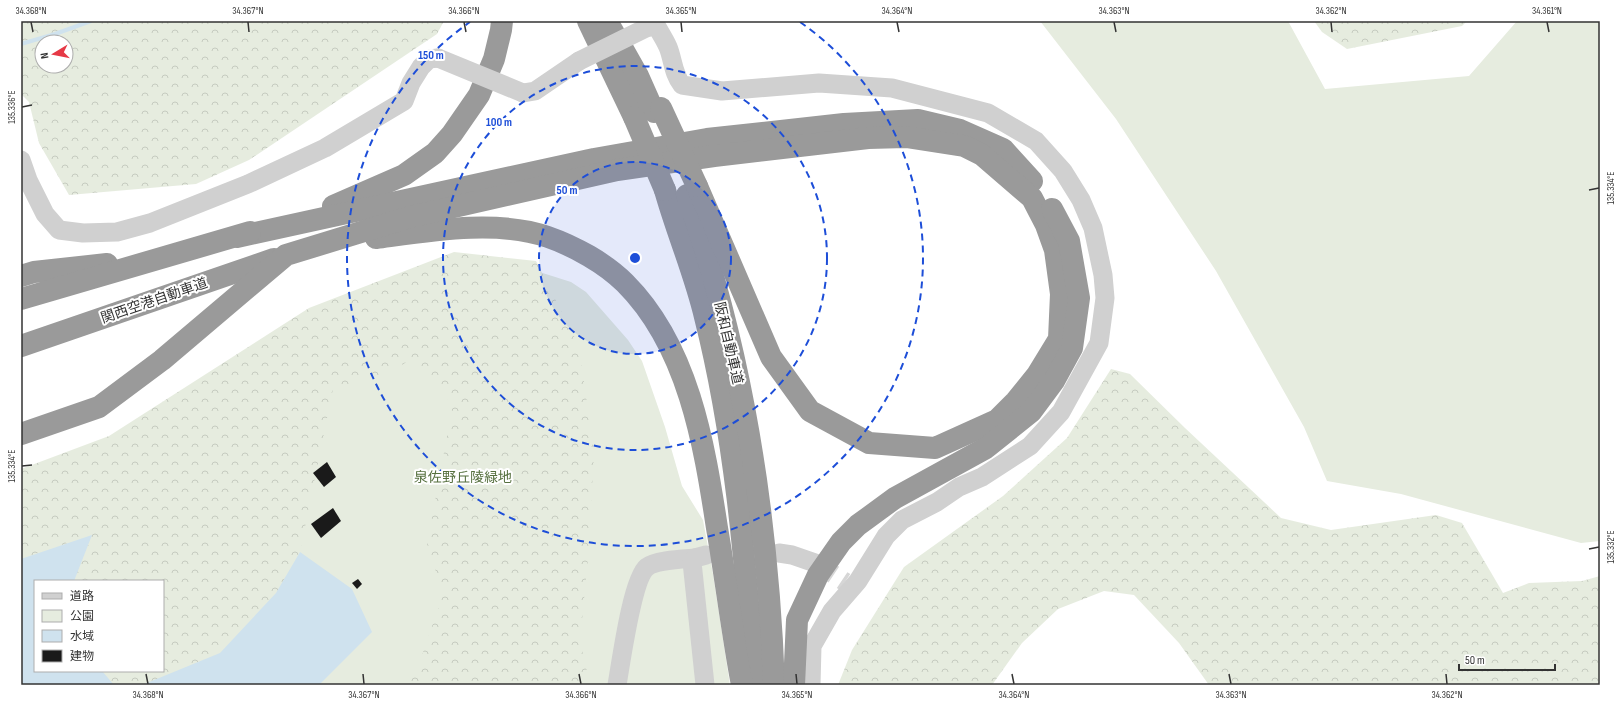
<svg xmlns="http://www.w3.org/2000/svg" width="1621" height="706" viewBox="0 0 1621 706" font-family="'Sofia Sans Condensed','Noto Sans JP',sans-serif">
<style>
.green{fill:#e6ecdf;fill-rule:evenodd}
.forest{fill:url(#forest-crowns);fill-rule:evenodd}
.water{fill:#cfe2ee}
.lines{fill:none;stroke-linecap:round;stroke-linejoin:round}
.stream{stroke:#cfe2ee;stroke-width:4}
.building{fill:#1a1a1a}
.minor-tunnel{stroke:#d6d6d6;stroke-width:19;stroke-dasharray:19 10;stroke-linecap:butt}
.minor{stroke:#d0d0d0;stroke-width:19}
.highway{stroke:#9a9a9a;stroke-width:22}
.minor-bridge{stroke:#d0d0d0;stroke-width:19}
.highway-bridge{stroke:#9a9a9a;stroke-width:22}
.ticks{fill:none;stroke:#333;stroke-width:1.5}
.ring{fill:none;stroke:#1d4ed8;stroke-width:2;stroke-dasharray:7 5}
.labels{text-anchor:middle;stroke-width:4;stroke-linejoin:round;paint-order:stroke}
.street-label{font-size:14px;fill:#333;stroke:#fff}
.park-label{font-size:14px;fill:#56703f;stroke:#fff}
.centre{fill:#1d4ed8;stroke:#fff;stroke-width:2}
.ring-label{font-size:12px;text-anchor:middle;font-weight:bold;fill:#1d4ed8;stroke:#fff;stroke-width:4;stroke-linejoin:round;paint-order:stroke}
.neatline{fill:none;stroke:#333;stroke-width:1.5}
.ticks-label{font-size:10px;text-anchor:middle;fill:#333}
</style>
<defs>
<pattern id="forest-crowns" width="20" height="18" patternUnits="userSpaceOnUse"><rect width="20" height="18" fill="#e6ecdf"/><path d="M2 6a3 3 0 1 1 6 0M12 15a3 3 0 1 1 6 0" fill="none" stroke="#c6cbc0"/></pattern>
</defs>
<rect width="100%" height="100%" fill="#fff"/>
<g class="green">
<polygon points="1040,21 1288,21 1325,89 1469,76 1517,21 1600,21 1600,541 1581,543 1401,494 1327,481 1304,427 1216,271 1116,119"/>
<path d="M530,269L571,282L586,292L628,340L642,361L665,427L682,486L703,520L713,574L730,685H21V469L30,470ZM35,581H163V671H35Z"/>
</g>
<g class="forest">
<path d="M21,21H444L437,34L249,160L196,184L69,195L39,143L29,102L21,94ZM42,42H66V66H42Z"/>
<polygon points="1314,21 1467,21 1462,26 1347,49 1322,32"/>
<polygon points="454,252 536,261 579,346 594,454 588,559 580,641 590,685 400,685 417,670 443,594 427,544 453,404 407,362 391,371 333,389 300,552 276,593 220,653 142,685 114,685 102,671 163,671 163,581 74,581 91,535 21,559 21,469 109,436 309,308"/>
<polygon points="1111,369 1130,374 1185,428 1281,518 1331,530 1436,515 1462,523 1503,593 1529,583 1582,581 1600,576 1600,685 1209,685 1179,643 1134,595 1104,591 1058,609 1022,643 992,685 838,685 852,650 904,567 1003,496 1067,438"/>
</g>
<g class="water">
<polygon points="92,535 74,581 35,581 35,671 102,671 114,685 21,685 21,559"/>
<polygon points="300,552 352,589 372,632 319,685 142,685 220,653 276,593"/>
</g>
<g class="lines">
<polyline class="stream" points="21,44 55,34 91,21"/>
</g>
<g class="building">
<polygon points="327,462 336,477 324,487 313,473"/>
<polygon points="333,508 341,521 321,538 311,524"/>
<polygon points="358,579 362,584 357,589 352,583"/>
</g>
<g class="lines">
<polyline class="minor-tunnel" points="818,564 845,582"/>
<g class="minor">
<path d="M648,27H657C661,34 665,40 668,47C673,59 673,74 682,85L722,91L819,83L892,88L988,113L1036,141L1063,171L1081,200L1093,228L1103,275L1105,298L1099,343L1061,412L1030,446L982,477L959,487L937,502L902,520L886,536L858,581L832,611L812,646L811,685"/>
<polyline points="523,93 535,91 579,61"/>
<polyline points="21,160 28,180 45,214 59,230 83,233 117,232 150,223 248,184 325,148 404,101 411,83 421,67 429,59 438,58"/>
<polyline points="779,553 792,555 818,564"/>
<path d="M617,685C621,663 632,579 647,567C655,560 683,559 695,558"/>
<polyline points="705,685 692,562 695,558 706,555"/>
</g>
<g class="highway">
<polyline points="588,21 634,117"/>
<polyline points="607,21 638,76 654,112"/>
<path d="M665,190C677,233 695,274 705,317C735,436 745,557 754,678"/>
<path d="M687,195C743,352 768,519 774,685"/>
<polyline points="333,206 404,175 435,153 452,134 479,95 494,59 501,30 502,21"/>
<polyline points="237,237 594,159 707,139 844,124 918,120 960,130 1003,149 1032,181"/>
<path d="M376,238C428,231 497,219 548,237C574,246 605,263 625,283C688,346 704,442 717,528C726,580 732,633 742,685"/>
<polyline points="21,276 34,272 107,264"/>
<polyline points="21,299 250,232"/>
<polyline points="21,346 274,259"/>
<polyline points="21,434 99,407 162,360 286,255 410,217 617,170 714,156 868,138 906,137 964,146 982,155 1032,198 1046,225 1055,250 1061,294 1059,339 1037,375 1016,401 997,420 935,448 869,443 810,411 771,357 697,186"/>
<polyline points="794,685 797,620 818,575 841,542 858,525 895,498 986,448 1031,412 1054,381 1072,348 1079,298 1069,241 1052,209"/>
</g>
<g class="minor-bridge">
<polyline points="438,58 523,93"/>
<polyline points="579,61 648,27"/>
</g>
<g class="highway-bridge">
<polyline points="661,108 697,186"/>
<polyline points="634,117 665,190"/>
</g>
</g>
<path class="ticks" d="M31,22L33,32M248,22L249,32M464,22L466,32M681,22L682,32M897,22L899,32M1114,22L1116,32M1331,22L1332,32M1547,22L1549,32M22,107L32,105M1589,190L1599,188M22,466L32,465M1589,549L1599,547M146,674L148,684M363,674L364,684M579,674L581,684M796,674L797,684M1012,674L1014,684M1229,674L1231,684M1446,674L1447,684"/>
<circle cx="635" cy="258" r="96" fill="#1d4ed8" fill-opacity=".12"/>
<g class="ring">
<circle cx="635" cy="258" r="96"/>
<circle cx="635" cy="258" r="192"/>
<path d="M800 22A288 288 0 1 1 470 22"/>
</g>
<g class="labels">
<g class="street-label">
<text transform="translate(154 300) rotate(-19)" y="5">関西空港自動車道</text>
<text transform="translate(729 343) rotate(77)" y="5">阪和自動車道</text>
</g>
<g class="park-label">
<text x="463" y="482">泉佐野丘陵緑地</text>
</g>
</g>
<circle cx="635" cy="258" r="6" class="centre"/>
<g class="ring-label">
<text x="431" y="59">150 m</text>
<text x="499" y="126">100 m</text>
<text x="567" y="194">50 m</text>
</g>
<rect width="1621" height="706" fill="none" stroke="#ffffff" stroke-width="44"/>
<rect x="34" y="580" width="130" height="92" fill="#ffffff" stroke="#adadad"/>
<rect x="42" y="593" width="20" height="6" fill="#d0d0d0" stroke="#adadad"/>
<text x="70" y="600" font-size="12" fill="#333333">道路</text>
<rect x="42" y="610" width="20" height="12" fill="#e6ecdf" stroke="#adadad"/>
<text x="70" y="620" font-size="12" fill="#333333">公園</text>
<rect x="42" y="630" width="20" height="12" fill="#cfe2ee" stroke="#adadad"/>
<text x="70" y="640" font-size="12" fill="#333333">水域</text>
<rect x="42" y="650" width="20" height="12" fill="#1a1a1a" stroke="#adadad"/>
<text x="70" y="660" font-size="12" fill="#333333">建物</text>
<g transform="translate(54 54) rotate(260)"><circle r="19" fill="#ffffff" stroke="#adadad"/>
<path d="M0-3L7 15L0 10L-7 15Z" fill="#e63946"/>
<text y="-6" font-size="11" font-weight="bold" text-anchor="middle" fill="#333333">N</text>
</g>
<path d="M1459 664v6h96v-6" fill="none" stroke="#333333" stroke-width="2"/>
<text x="1465" y="664" font-size="12" fill="#333333" stroke="#ffffff" stroke-width="3" paint-order="stroke">50 m</text>
<rect x="22" y="22" width="1577" height="662" class="neatline"/>
<g class="ticks-label">
<text x="31" y="14">34.368°N</text>
<text x="248" y="14">34.367°N</text>
<text x="464" y="14">34.366°N</text>
<text x="681" y="14">34.365°N</text>
<text x="897" y="14">34.364°N</text>
<text x="1114" y="14">34.363°N</text>
<text x="1331" y="14">34.362°N</text>
<text x="1547" y="14">34.361°N</text>
<text transform="translate(11 107) rotate(-90)" y="4">135.336°E</text>
<text transform="translate(1610 188) rotate(-90)" y="4">135.334°E</text>
<text transform="translate(11 466) rotate(-90)" y="4">135.334°E</text>
<text transform="translate(1610 547) rotate(-90)" y="4">135.332°E</text>
<text x="148" y="698">34.368°N</text>
<text x="364" y="698">34.367°N</text>
<text x="581" y="698">34.366°N</text>
<text x="797" y="698">34.365°N</text>
<text x="1014" y="698">34.364°N</text>
<text x="1231" y="698">34.363°N</text>
<text x="1447" y="698">34.362°N</text>
</g>
</svg>
